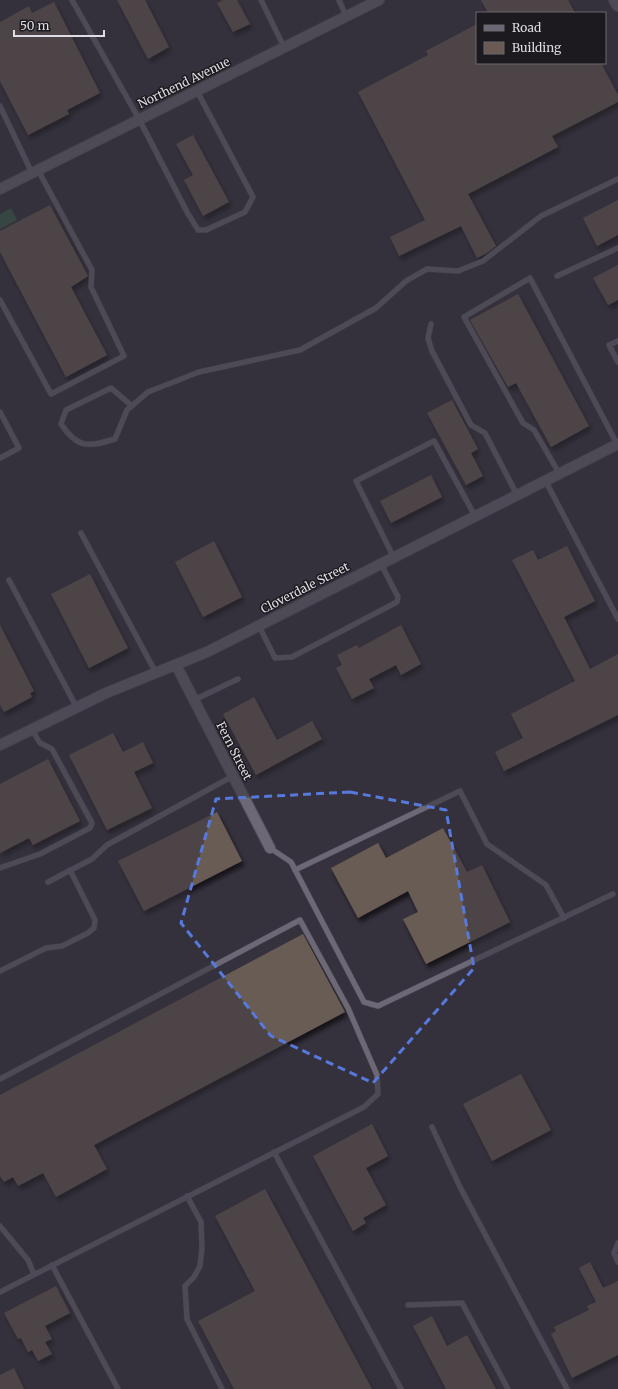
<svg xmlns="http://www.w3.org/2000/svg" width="618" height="1389" viewBox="0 0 618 1389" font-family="Merriweather,serif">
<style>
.green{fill:#396049}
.building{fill:#695b54;filter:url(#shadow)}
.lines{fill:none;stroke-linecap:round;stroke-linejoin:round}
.service-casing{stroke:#53505a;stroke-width:6}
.minor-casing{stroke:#53505a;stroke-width:12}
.tertiary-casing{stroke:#53505a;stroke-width:14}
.service{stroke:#6c6876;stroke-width:5}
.minor{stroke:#6c6876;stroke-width:10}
.tertiary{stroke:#6c6876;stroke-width:12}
.marked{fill:none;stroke:#5779dc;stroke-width:3;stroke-dasharray:8 5;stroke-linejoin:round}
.labels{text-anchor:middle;stroke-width:3;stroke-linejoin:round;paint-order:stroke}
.street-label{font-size:12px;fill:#dfdce4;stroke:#1c1a1f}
</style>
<defs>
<filter id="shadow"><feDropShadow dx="2.5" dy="4.5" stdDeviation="2" flood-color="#0009"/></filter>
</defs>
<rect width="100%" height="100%" fill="#35313d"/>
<polygon class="green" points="11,208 17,220 0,229 0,214"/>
<g class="building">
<polygon points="117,0 145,0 169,47 148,59"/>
<polygon points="223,0 237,0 250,24 233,32 217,3"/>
<polygon points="481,0 568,0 575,13 488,13"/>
<polygon points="54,2 100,93 67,110 69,114 28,135 0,81 0,22 29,6 32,13"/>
<polygon points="477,24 477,63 601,63 618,95 618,102 552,136 558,147 468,194 496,246 487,253 477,258 461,226 399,256 390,237 425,220 358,92 428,55 426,51"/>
<polygon points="193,135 229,202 203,216 184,180 193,175 176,144"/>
<polygon points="618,200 618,235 597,246 583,218"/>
<polygon points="50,205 88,276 71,287 107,355 66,377 0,252 0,231"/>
<polygon points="618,265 618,300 608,305 593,278"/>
<polygon points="518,294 589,426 551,447 516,383 508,387 470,320"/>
<polygon points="452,400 478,449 471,453 483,476 466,485 427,413"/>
<polygon points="431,475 442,497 391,523 380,501"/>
<polygon points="214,541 242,597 203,617 175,562"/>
<polygon points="567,546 595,601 564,617 590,669 618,654 618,715 504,771 495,752 523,738 511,714 575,681 512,560 533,550 538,560"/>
<polygon points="90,574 128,648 89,668 51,594"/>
<polygon points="0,625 34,691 30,693 32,697 4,712 0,705"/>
<polygon points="401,625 421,664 401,675 396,665 369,679 374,688 352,699 336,668 342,665 337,655 357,645 359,648"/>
<polygon points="254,697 277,740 312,721 322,739 256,775 223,714"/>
<polygon points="113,733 123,752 143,742 153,763 134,772 152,808 107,830 69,755"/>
<polygon points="48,759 80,821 33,845 29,838 0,853 0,784"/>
<polygon points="217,812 242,861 144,911 118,861"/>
<polygon points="443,828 467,872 482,865 510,922 426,964 403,919 418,912 408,891 358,918 331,868 378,843 386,858"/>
<polygon points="303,934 345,1012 94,1145 107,1169 56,1197 43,1173 18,1186 13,1177 4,1182 0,1176 0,1095"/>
<polygon points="521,1074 551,1130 492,1161 463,1104"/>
<polygon points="372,1124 388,1156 366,1168 386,1205 363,1218 366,1223 353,1231 313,1156"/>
<polygon points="265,1189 372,1389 234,1389 198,1321 255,1291 215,1216"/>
<polygon points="590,1262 603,1288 618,1281 618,1355 572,1378 551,1334 556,1331 554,1327 589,1310 587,1306 596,1302 579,1268"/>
<polygon points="56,1286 70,1313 45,1326 52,1339 45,1342 52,1354 38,1361 32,1350 28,1352 21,1338 18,1339 4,1313"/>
<polygon points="432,1316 447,1346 467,1335 496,1389 446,1389 413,1326"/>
<polygon points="14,1368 24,1389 0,1389 0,1375"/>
</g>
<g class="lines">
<g class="service-casing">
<g id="service">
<polyline points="72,0 139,119 187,212 198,230 206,230 245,212 253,197 197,91"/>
<polyline points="261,0 284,47"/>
<polyline points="339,0 346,16"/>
<polyline points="0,106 32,173"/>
<polyline points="557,276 618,248"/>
<polyline points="0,300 51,394 124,356 91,287 92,270 38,170"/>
<polyline points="431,324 428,338 432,351 471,425 485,433 517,495"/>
<polyline points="618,341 609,345 618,362"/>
<path d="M132,406L111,388L66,410L61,424C78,449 88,447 115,439L127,410L148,392L199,372L300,350L376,308L406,281L427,269L458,271L483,261L541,216L618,179"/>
<polyline points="0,412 19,448 0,458"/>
<polyline points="559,473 534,430 523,423 464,317 530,278 617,444"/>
<polyline points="545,480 618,619"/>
<polyline points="81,533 156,673"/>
<polyline points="394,558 356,481 434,441 475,516"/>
<polyline points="9,580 77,708"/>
<polyline points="259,626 275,658 292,657 397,602 398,597 381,564"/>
<polyline points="194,700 238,679"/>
<polyline points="270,848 291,862 364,1002 378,1006 613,894"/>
<polyline points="0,868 40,854 90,828 92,823 52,749 40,743 32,730"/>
<polyline points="295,870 460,791 487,844 546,885 564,918"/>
<polyline points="48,882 92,859 107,845 233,776"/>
<polyline points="0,971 46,948 62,946 88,933 94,928 95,920 70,870"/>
<polyline points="0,1079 300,920 348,1008 377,1075 378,1094 364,1107 0,1292"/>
<polyline points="432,1127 460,1187 567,1389"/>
<polyline points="274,1152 401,1389"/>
<polyline points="187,1196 201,1222 202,1248 200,1266 194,1277 185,1286 187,1319 222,1389"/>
<polyline points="0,1226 28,1260 34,1274"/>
<polyline points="618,1243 614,1253 618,1262"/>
<polyline points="52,1265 118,1389"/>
<polyline points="408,1305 462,1303 508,1389"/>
</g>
</g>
<g class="minor-casing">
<g id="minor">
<polyline points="0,189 379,0"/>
<polyline points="176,665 270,848"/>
<polyline points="0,745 106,693 207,652 618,444"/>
</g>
</g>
<g class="tertiary-casing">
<polyline id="tertiary" points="615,0 618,5"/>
</g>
<use href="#service" class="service"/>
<use href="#minor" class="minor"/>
<use href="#tertiary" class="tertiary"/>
</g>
<path d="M0 0H618V1389H0ZM350,792L446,810L474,968L373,1083L271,1036L181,923L216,799Z" fill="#35313d" fill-opacity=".55" fill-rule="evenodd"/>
<path class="marked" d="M350,792L446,810L474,968L373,1083L271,1036L181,923L216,799Z"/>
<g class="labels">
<g class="street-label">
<text transform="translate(184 83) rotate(-26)" y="4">Northend Avenue</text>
<text transform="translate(305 588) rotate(-27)" y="4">Cloverdale Street</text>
<text transform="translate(234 751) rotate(63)" y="4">Fern Street</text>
</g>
</g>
<rect x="476" y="12" width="130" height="52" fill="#1c1a1f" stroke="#6a686e"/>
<rect x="484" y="25" width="20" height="6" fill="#6c6876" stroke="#6a686e"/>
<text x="512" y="32" font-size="12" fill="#dfdce4">Road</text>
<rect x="484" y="42" width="20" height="12" fill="#695b54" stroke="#6a686e"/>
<text x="512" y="52" font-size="12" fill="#dfdce4">Building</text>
<path d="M14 30v6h90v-6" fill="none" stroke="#dfdce4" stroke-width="2"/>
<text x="20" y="30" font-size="12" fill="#dfdce4" stroke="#1c1a1f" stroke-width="3" paint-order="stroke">50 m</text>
</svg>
